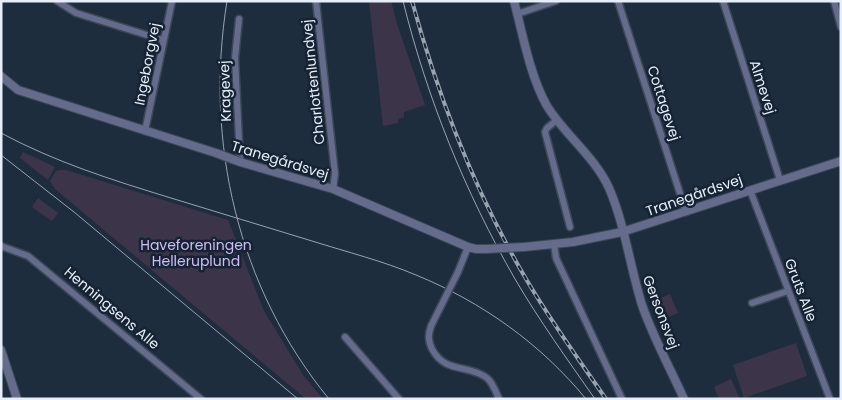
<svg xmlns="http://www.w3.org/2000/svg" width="842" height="400" viewBox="0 0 842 400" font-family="Poppins,sans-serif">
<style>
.green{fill:#3c3549}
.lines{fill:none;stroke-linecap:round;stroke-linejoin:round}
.minor-casing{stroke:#3a4857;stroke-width:9}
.tertiary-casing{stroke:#3a4857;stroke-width:10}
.minor{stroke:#656b8b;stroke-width:6}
.tertiary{stroke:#656b8b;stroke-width:8}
.tram{stroke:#98a3b0;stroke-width:1}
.rail-casing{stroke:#98a3b0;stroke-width:4}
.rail{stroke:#152333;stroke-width:2;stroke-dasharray:5.5;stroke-linecap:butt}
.minor-bridge-casing{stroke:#3a4857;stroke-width:9;stroke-linecap:butt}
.tertiary-bridge-casing{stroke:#3a4857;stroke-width:10;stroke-linecap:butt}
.minor-bridge{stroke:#656b8b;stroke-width:6}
.tertiary-bridge{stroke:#656b8b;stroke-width:8}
.labels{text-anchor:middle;stroke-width:5;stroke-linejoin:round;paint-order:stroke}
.street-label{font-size:14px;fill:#e5eef9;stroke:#152333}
.park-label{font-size:14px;fill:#d0bcf6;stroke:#152333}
</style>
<rect width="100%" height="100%" fill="#1e2d3d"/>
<g class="green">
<polygon points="369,1 391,1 397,24 425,105 404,112 404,117 398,119 398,123 383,126"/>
<polygon points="23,152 55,167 48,180 20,158"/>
<polygon points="59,170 66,170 228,220 264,311 303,375 323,399 306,399 55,189 50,181 56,171"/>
<polygon points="38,198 58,213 52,221 32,207"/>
<polygon points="670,294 678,313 666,318 658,299"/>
<polygon points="796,343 807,376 744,398 733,365"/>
<polygon points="731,379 740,399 719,399 714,387"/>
</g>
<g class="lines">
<g class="minor-casing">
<g id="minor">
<polyline points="57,1 76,13 163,40"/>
<polyline points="316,1 335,174 333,189"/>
<polyline points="618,1 686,212"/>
<polyline points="723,1 780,180"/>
<polyline points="834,1 841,27"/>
<polyline points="517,14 556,1"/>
<polyline points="239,19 235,58 240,162"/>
<polyline points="557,120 547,128 545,132 570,227"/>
<polyline points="145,131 172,1"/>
<polyline points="750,190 830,399"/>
<polyline points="554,244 556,258 622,399"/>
<polyline points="1,246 28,256 201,399"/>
<polyline points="458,272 468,247"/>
<polyline points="752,303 788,291"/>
<path d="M431,326C428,335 428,341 432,349C445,374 469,364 487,378C493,383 496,392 499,399"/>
<polyline points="345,337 399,399"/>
</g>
</g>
<g class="tertiary-casing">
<g id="tertiary">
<path d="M514,1C523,35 530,76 547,106C565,135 595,157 609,188C625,225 630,267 642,305C653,337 670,368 684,399"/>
<polyline points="1,76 18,90 216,153"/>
<polyline points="240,162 333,189 468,247 476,249 486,249"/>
<polyline points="524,247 573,242 622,232 841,161"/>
<polyline points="1,350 17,399"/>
</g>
</g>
<use href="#minor" class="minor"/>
<use href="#tertiary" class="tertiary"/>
<g class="tram">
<path d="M227,1C204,142 238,288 329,399"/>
<path d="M403,1C427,98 465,192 515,279C539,320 567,359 595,399"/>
<path d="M1,133C55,162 112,180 171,198C218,212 265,227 312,241C347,252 383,261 416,275C482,302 541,344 586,399"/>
<polyline points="1,155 74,212 298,399"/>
</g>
<g class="rail-casing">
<path id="rail" d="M412,1C438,96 473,187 522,272C547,316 577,357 606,399"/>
</g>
<use href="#rail" class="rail"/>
<g class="minor-bridge-casing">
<polyline id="minor-bridge" points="431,326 458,272"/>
</g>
<g class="tertiary-bridge-casing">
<g id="tertiary-bridge">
<polyline points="216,153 240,162"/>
<polyline points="486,249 524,247"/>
</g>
</g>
<use href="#minor-bridge" class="minor-bridge"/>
<use href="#tertiary-bridge" class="tertiary-bridge"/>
</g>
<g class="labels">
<g class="street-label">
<text transform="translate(147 64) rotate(-79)" y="5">Ingeborgvej</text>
<text transform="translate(313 82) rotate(-96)" y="5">Charlottenlundvej</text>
<text transform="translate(763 87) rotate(72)" y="5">Almevej</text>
<text transform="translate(225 91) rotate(-92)" y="5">Kragevej</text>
<text transform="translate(664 103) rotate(72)" y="5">Cottagevej</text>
<text transform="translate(280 160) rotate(17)" y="5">Tranegårdsvej</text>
<text transform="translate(694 195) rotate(-19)" y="5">Tranegårdsvej</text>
<text transform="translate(801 290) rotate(69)" y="5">Gruts Alle</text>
<text transform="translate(112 308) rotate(40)" y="5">Henningsens Alle</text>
<text transform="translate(661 312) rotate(69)" y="5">Gersonsvej</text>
</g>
<g class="park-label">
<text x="196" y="250">Haveforeningen<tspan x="196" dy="16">Helleruplund</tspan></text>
</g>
</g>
<rect width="842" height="400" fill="none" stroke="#e5eef9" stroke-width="5"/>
</svg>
